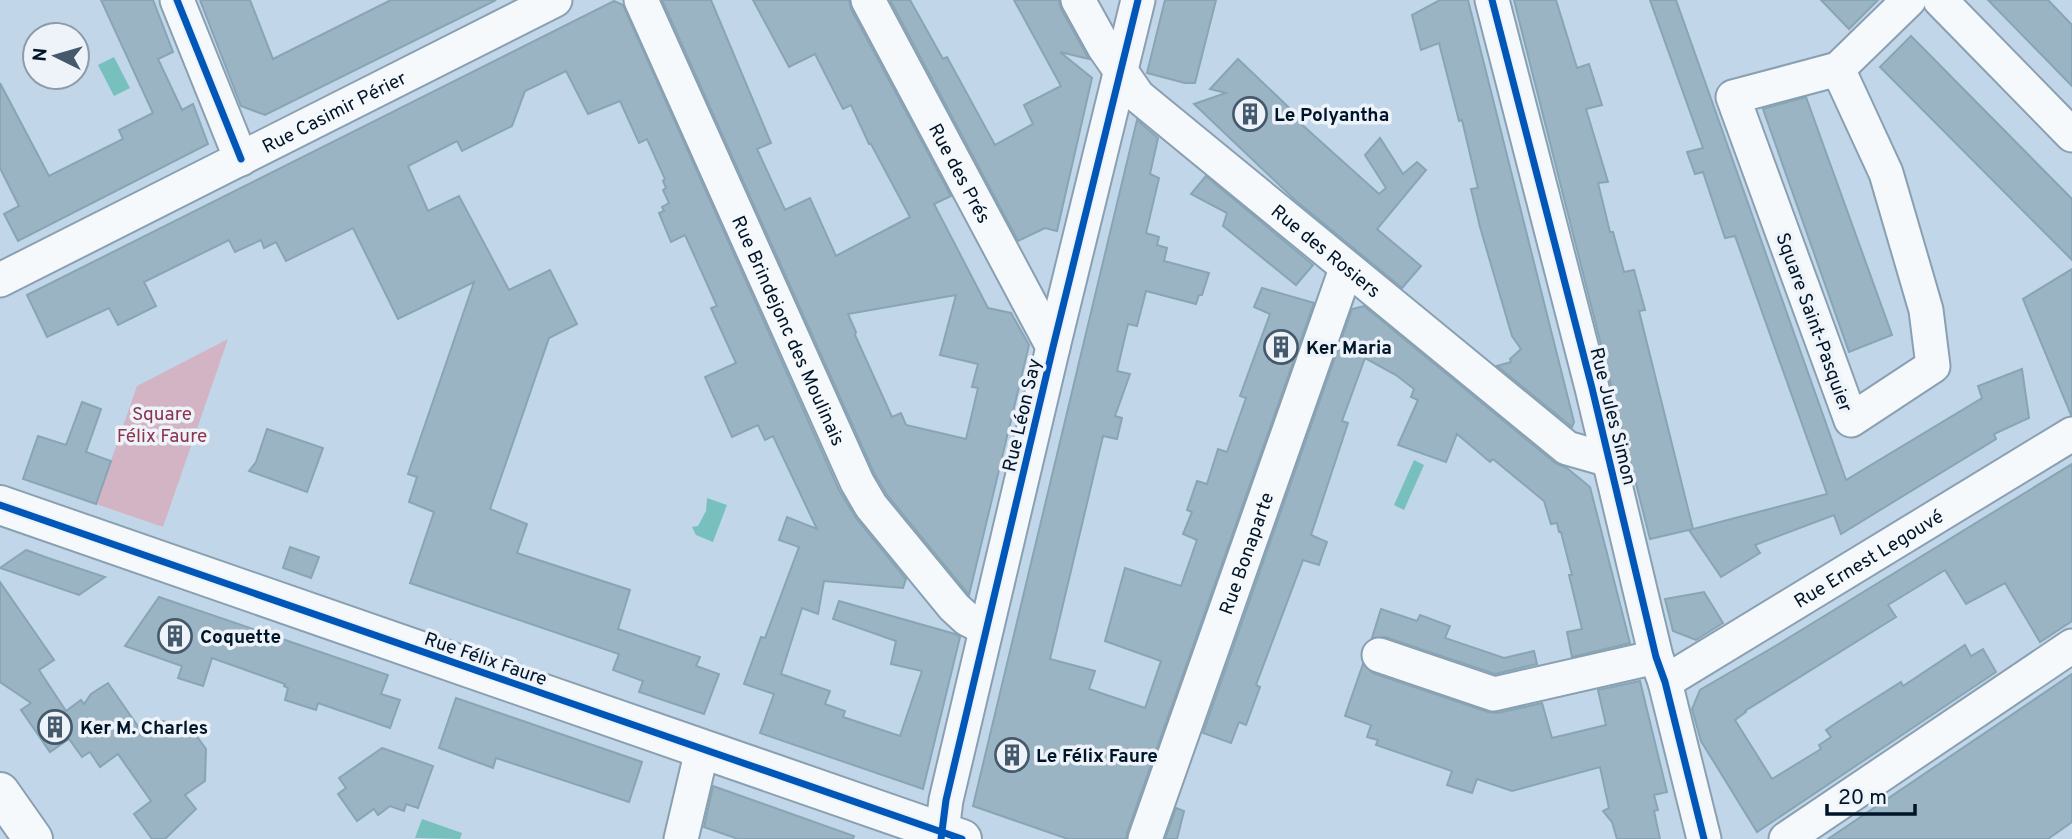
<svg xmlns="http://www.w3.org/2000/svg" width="2072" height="839" viewBox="0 0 2072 839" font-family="Overpass,sans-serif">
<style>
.green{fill:#d3b4c5}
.water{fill:#77c0bd}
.building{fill:#9bb4c3;stroke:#87a5b4;stroke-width:2;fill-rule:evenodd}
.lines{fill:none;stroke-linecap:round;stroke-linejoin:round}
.street-casing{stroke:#89a0b2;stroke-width:37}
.secondary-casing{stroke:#89a0b2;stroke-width:42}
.primary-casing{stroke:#89a0b2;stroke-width:42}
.street{stroke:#f6f9fc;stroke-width:33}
.secondary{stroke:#f6f9fc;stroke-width:38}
.primary{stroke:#f6f9fc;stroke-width:38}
.cycleway-casing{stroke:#edf3f9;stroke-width:11}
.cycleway{stroke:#0057b8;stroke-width:7}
.labels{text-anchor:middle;stroke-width:7;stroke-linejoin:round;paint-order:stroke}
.street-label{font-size:19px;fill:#001529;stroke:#edf3f9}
.poi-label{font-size:19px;font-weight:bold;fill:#001529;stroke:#edf3f9;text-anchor:start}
.park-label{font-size:19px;fill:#8d344f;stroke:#edf3f9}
</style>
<rect width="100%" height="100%" fill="#c1d6e8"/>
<polygon class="green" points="228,339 163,527 96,504 137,386"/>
<g class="water">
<polygon points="114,57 130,88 114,96 98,65"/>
<polygon points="1414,460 1424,465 1404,510 1394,505"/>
<polygon points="707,498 727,505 713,542 696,535 692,527 698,526 706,511"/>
<polygon points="422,819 462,833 460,839 415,838"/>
</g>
<g class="building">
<polygon points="101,0 153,0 173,52 158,59 182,110 193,104 208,144 18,241 4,214 19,206 0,168 0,83 49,176 123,139 119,130 153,113"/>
<polygon points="200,0 250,0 273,59 391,0 496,0 265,115 241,106"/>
<path d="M662,0H711L771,143L757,149L785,210L810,198L836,256L910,217L871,144H869L851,105L843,109L815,54L789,67L753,0H849L851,9L951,196L934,204L988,308L1011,313L1029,345L969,595L887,495L874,473ZM956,295L940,355L978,364L972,387L978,388L966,439L906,425L901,413L892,417L855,335L856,332L848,314Z"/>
<polygon points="890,0 910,0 943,59 947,57 995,145 1033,124 1024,105 1061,86 1014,0 1059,0 1061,9 1089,59 1060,52 1092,78 1057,231 1045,228 1018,241"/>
<polygon points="1165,0 1216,0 1195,83 1185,83 1147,73"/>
<polygon points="1440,0 1468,0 1574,422 1572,427 1497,366 1511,362 1510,359 1521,349 1512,336 1480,227 1471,189 1478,188 1462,120 1459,121 1439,43 1421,50 1412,15"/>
<polygon points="1514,0 1556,0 1577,68 1589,64 1602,105 1586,109 1608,182 1598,183 1610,232 1613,232 1624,272 1634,270 1645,310 1639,311 1693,529 1650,539"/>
<polygon points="1650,0 1676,0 1846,480 1982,398 1978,386 2022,369 2029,418 1994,434 1996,439 1841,534 1834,515 1755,545 1760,553 1721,577 1689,530 1827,494 1735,236 1725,238 1703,172 1695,174 1687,152 1703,148"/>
<polygon points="1821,0 1878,0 1849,29"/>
<polygon points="1988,0 2048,0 2072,25 2072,86"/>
<polygon points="614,1 623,5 839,490 856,518 906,579 903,588 824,581 818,614 802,608 781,674 830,691 825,704 845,711 843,717 900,736 922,671 891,664 896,641 833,619 839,601 955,634 960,637 923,789 760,733 774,694 744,684 761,637 765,638 799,547 779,540 787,517 817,529 773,436 765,440 758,425 732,437 705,377 736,363 711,308 717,306 685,235 671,242 659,213 664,211 662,207 669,203 663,190 666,188 663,181 665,179 647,139 639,143 620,101 588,114 566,71 525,91 512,126 462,151 457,141 408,166 428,211 459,196 509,290 550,270 577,324 549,338 490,509 527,524 517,553 630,590 618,629 700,657 696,666 719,674 704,714 639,692 643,681 613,670 619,654 410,583 434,512 409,502 417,477 408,474 474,282 398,319 353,228 286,261 276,242 264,248 261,240 235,252 229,240 144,282 156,306 118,325 109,308 47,337 27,295"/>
<polygon points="1911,36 2072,199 2072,260 1880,67"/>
<polygon points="1238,59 1302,120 1299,122 1379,194 1386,188 1365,155 1380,138 1403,174 1417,162 1426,170 1377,229 1421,266 1402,288 1295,200 1194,104 1226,93 1210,89"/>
<polygon points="1806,97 1892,335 1849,352 1763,109"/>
<polygon points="1137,120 1158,138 1150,174 1159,178 1146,233 1159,237 1157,245 1167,248 1164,261 1209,273 1202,295 1199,295 1196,304 1146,291 1137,326 1128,324 1117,371 1130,374 1115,416 1122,418 1117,439 1103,436 1050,659 1095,671 1089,689 1145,708 1161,661 1105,641 1125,568 1181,586 1197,540 1183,534 1192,512 1187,510 1197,481 1207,484 1218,449 1227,452 1246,398 1240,396 1270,314 1254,307 1262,288 1314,303 1127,833 1126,839 1068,839 973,806"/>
<polygon points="1206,176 1313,265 1296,285 1223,226 1227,213 1191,194"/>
<polygon points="2072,269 2072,415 2071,415 2023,299"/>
<polygon points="1364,306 1555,463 1567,468 1590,487 1630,643 1572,657 1567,632 1582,629 1569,575 1572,575 1561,532 1559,532 1557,523 1551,524 1544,501 1493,459 1490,462 1457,434 1446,462 1398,445 1418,400 1411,397 1414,389 1396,375 1365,358 1342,421 1348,423 1311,535 1327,542 1322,556 1319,565 1303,560 1256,685 1260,687 1246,725 1239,722 1231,743 1203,733 1352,309"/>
<polygon points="82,402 101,409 86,452 111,461 96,504 23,479 38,436 66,445"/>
<polygon points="267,429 323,448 307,492 249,471 256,462"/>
<polygon points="2072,464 2072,621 2040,642 2005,583 1966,604 1945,570 1888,605 1896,617 1745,711 1746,712 1735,720 1772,779 1821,749 1819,745 1831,737 1826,730 1836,723 1901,682 1903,686 1965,645 1971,656 1983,649 1996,672 1757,832 1701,741 1692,709 1700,690 1777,645"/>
<polygon points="290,547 319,557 311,578 283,568"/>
<polygon points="26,550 48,558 105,577 79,595 0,568"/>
<polygon points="0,582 54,660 39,670 66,711 81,700 84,704 91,694 108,683 144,735 163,721 193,731 206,749 205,781 185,795 196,809 165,839 152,839 134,814 151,801 118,754 100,767 90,752 82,757 69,739 50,752 21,710 31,703 0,682"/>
<polygon points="1704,592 1723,623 1696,640 1673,631 1665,599"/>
<polygon points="159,597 388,675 381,694 400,700 390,728 318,703 316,710 285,700 288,688 284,686 285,684 212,658 203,686 178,678 182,666 125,646"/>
<polygon points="1381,609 1417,621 1420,615 1450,626 1445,638 1504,658 1534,651 1537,664 1495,674 1385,637 1372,638"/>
<polygon points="1363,664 1373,673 1488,712 1498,713 1542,703 1552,738 1606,725 1598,690 1640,681 1667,792 1654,795 1658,810 1654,811 1660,839 1617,839 1612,822 1603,811 1609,808 1600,767 1512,791 1477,779 1472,793 1447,785 1452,771 1376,745 1378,740 1367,737 1371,725 1345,716"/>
<polygon points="2072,674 2072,822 2048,839 1828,839"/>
<polygon points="456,698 642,762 629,802 496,758 493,768 439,748"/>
<polygon points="382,748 433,766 418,808 406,804 404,811 390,806 378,815 374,809 357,821 338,794 346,788 339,778"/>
<polygon points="713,786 854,836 853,839 738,839 704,827"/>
<polygon points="1176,808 1184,811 1177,839 1165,839"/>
</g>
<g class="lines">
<g class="street-casing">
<g id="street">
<polyline points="177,0 241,159"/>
<path id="s1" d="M641,0L857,482L871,506L954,607L967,619L986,629"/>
<path id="s2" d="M868,0L1053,347"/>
<path id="s3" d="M1078,0L1104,47L1138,96L1567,448L1609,460"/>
<polyline points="1492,0 1592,388 1656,657 1665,682 1704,839"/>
<polyline points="1940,0 2072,135"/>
<polyline points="1838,69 1886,173 1926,310 1933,366 1851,420 1733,97 1838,69 1909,0"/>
<path id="s4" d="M0,280L555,0"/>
<polyline points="1379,655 1494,694 1656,657"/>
<path id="s5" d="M1665,682L2072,434"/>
<polyline points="681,839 702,750"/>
<polyline points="941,839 946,800 1053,347 1138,0"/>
<path id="s6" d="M1145,839L1346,269"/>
<polyline points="1786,839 2072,646"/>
</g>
</g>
<g class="secondary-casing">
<polyline id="secondary" points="0,505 962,839"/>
</g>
<g class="primary-casing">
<polyline id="primary" points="0,792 33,839"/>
</g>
<use href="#street" class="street"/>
<use href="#secondary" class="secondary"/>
<use href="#primary" class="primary"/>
<g class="cycleway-casing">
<g id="cycleway">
<polyline points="177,0 241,159"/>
<polyline points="1492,0 1592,388 1656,657 1665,682 1704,839"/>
<polyline points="0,505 962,839"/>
<polyline points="941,839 946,800 1053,347 1138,0"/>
</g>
</g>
<use href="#cycleway" class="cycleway"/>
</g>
<defs>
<g id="building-ring" transform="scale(1.75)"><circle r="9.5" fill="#edf3f9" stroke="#44596c" stroke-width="1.5"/><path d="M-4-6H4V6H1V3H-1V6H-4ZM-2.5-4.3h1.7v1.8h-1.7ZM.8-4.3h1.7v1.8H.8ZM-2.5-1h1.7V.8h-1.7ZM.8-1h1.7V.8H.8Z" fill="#44596c"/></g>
</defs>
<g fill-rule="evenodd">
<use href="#building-ring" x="1250" y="114"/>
<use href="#building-ring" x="1281" y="347"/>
<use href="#building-ring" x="175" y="636"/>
<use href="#building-ring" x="55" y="727"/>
<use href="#building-ring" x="1012" y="755"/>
</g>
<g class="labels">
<g class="street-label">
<text dy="7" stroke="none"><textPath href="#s4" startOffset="374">Rue Casimir Périer</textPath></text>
<text dy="7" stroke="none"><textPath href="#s2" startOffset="196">Rue des Prés</textPath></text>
<text dy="7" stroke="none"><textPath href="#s3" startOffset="357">Rue des Rosiers</textPath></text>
<text transform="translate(1815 322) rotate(70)" y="7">Square Saint-Pasquier</text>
<text dy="7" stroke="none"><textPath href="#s1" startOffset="362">Rue Brindejonc des Moulinais</textPath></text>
<text transform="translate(1021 415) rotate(-77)" y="7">Rue Léon Say</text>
<text transform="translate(1614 416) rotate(76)" y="7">Rue Jules Simon</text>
<text dy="7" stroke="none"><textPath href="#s6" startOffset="303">Rue Bonaparte</textPath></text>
<text dy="7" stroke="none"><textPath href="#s5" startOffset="238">Rue Ernest Legouvé</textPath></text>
<text transform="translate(486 658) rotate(19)" y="7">Rue Félix Faure</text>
</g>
<g class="poi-label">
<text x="1274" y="121">Le Polyantha</text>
<text x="1306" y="354">Ker Maria</text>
<text x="200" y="643">Coquette</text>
<text x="80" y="734">Ker M. Charles</text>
<text x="1036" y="762">Le Félix Faure</text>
</g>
<g class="park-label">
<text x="162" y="420">Square<tspan x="162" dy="22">Félix Faure</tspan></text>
</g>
</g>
<g transform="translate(56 56) rotate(275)"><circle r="33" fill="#edf3f9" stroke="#8e9aa6" stroke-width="2"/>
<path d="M0-5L12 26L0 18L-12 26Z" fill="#44596c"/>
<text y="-10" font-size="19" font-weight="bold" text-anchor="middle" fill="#001529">N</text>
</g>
<path d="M1827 804v10h88v-10" fill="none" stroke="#001529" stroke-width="3.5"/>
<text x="1838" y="804" font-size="21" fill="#001529" stroke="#edf3f9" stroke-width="5" paint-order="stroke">20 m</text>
</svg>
